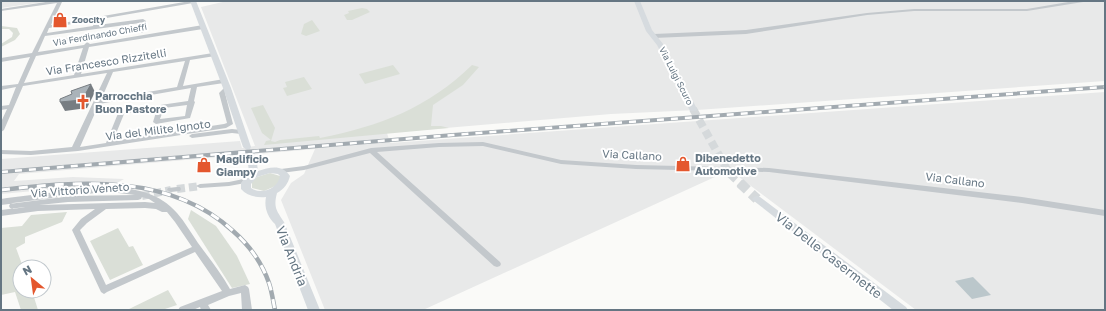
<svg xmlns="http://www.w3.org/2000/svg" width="1106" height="311" viewBox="0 0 1106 311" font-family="'Golos Text',sans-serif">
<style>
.built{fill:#e8e9e9}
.green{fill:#dadfd7}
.water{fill:#bbc7cb}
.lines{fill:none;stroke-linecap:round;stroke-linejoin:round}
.minor-tunnel{stroke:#d5d9db;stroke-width:8;stroke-dasharray:8 4;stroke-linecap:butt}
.major-tunnel-far1{stroke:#d5d9db;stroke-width:8;stroke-dasharray:8 4.5;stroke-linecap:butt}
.major-tunnel{stroke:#d5d9db;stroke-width:10;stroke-dasharray:10 5.5;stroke-linecap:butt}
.minor{fill:#c3c8cc;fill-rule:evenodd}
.major{fill:#d6dbdf;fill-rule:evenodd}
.rail-far1-casing{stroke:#a2aab0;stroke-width:4}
.rail-casing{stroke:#a2aab0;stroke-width:4.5}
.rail-far1{stroke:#fff;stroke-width:2.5;stroke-dasharray:7;stroke-linecap:butt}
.rail{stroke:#fff;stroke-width:3;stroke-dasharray:9;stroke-linecap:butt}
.shaded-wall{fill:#777d82}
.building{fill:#aab3b9;stroke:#777d82}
.labels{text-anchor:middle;stroke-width:4;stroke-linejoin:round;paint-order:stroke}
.far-poi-label{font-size:9px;font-weight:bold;fill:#657683;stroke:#fff;text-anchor:start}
.far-street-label{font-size:9px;fill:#657683;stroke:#fff}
.street-label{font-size:11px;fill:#657683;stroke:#fff}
.poi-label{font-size:11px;font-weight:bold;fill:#657683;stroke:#fff;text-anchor:start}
.near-street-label{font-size:13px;fill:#657683;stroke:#fff}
</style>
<rect width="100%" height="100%" fill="#fafaf8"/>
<g class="built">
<polygon points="1,1 51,1 1,8"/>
<polygon points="227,1 1105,1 1105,81 697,110 611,114 387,133 390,143 1105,92 1105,310 916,310 739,177 717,176 423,310 325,310 281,200 291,183 304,174 315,149 19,174 14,181 73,177 124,179 108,188 67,188 1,194 1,159 240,141 242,148 255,146 201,7"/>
</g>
<g class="green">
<polygon points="362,8 367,9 370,12 352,20 347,20 344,15 349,13 348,11"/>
<polygon points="312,20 320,31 306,36 301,34 304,24"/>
<polygon points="1,26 17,28 20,34 15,40 1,47 1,44 12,37 13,33 9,29 1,29"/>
<polygon points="393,65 400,74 365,84 359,74"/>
<path d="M472,65L479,67L463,85L433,105L431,126H441L449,128L264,145L266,141L271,140L262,133L251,108L263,105L275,128L271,141L275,142L280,140L319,136L320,138C380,126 428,108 472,65Z"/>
<polygon points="304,77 312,89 287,96 283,88 287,87 285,82"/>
<polygon points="270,173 280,176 281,178 278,185 264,191 252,188 252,182 257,177"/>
<polygon points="191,210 216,226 237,256 250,284 232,288 188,219"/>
<polygon points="67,212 62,222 25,237 25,243 16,248 23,267 20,267 20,291 32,291 38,310 21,310 15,292 1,295 1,228 22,226 31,215"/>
<polygon points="118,228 129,247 133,246 143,265 110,280 90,241"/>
<polygon points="168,290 177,305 162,310 127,310"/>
</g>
<polygon class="water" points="973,277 991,295 972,299 955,281"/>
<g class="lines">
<g class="minor-tunnel">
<polyline points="177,189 200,186"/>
<polyline points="142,196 171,190"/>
</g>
<polyline class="major-tunnel-far1" points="693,109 729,173 741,184"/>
<polyline class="major-tunnel" points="740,183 757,199"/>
<g class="minor">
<path d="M52,1H64L62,2L51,25L190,1L195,2L193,3L49,28L47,33L93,26L94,23H98V25L143,19L146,21L145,31L142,33L140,32V30L66,42L63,40L66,38L140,27V23L45,36L38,52L84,45L87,42L90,44L203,25L206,27L203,29L89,47L81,74L213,53L216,55L215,56L190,60L183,86L224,79L227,81L224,83L197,87L194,101L195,102L190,118L156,124L153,122L157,109L124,114L113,141L224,124L227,123L219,93L225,87L227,86L230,88L225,93L233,124L226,128L78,151L31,155L1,154V150L31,151L72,147L107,73L23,86L4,130L1,132V122L7,109L1,110V106L9,105L16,87L1,90V86L18,84L30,57L1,62V58L32,53L57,3L1,11V9ZM83,48L74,75L24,83L36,56ZM185,61L177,87L101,100L113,72ZM191,88L188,101L119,111L106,143L80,147L99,104ZM187,105L185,116L160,119L164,108Z"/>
<polygon points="1074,1 1085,1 1083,2 1027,11 914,11 867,15 746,34 654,38 651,36 654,34 746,30 867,13 914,9 1027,9"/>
<polygon points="232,129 241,130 244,132 241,134 232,133 192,138 189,136 192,134"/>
<polygon points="483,142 561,160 636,165 769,168 1022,197 1105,210 1105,216 1022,203 769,172 636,169 561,164 483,146 439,147 377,152 500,262 501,264 500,266 497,267 494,266 370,153 304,170 281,173 277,171 281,169 304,166 371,148 439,143"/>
<polygon points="248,178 251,178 252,180 251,182 229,186 200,188 196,186 200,184 229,182"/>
<path d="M110,187C135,188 160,193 177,213C185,222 191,233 198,243C209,258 221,273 230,289L245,285L248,287L249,289L252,310H242L241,293L229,296L208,305L211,310H201L200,307L193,310H178L180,307L222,291L195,252L107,292L104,294L101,292L72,230L81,219L95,209L38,211L1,216V210L25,207L13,209L10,208L9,206L10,204L13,203L68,196L135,195L110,192L95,193L1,205V199L7,198L80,189ZM142,197L149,199L155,203L145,202L39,205L68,202L138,200L141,199ZM145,208L156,209L162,212H167L175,222L192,247L106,285L80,230L87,223L106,209Z"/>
<polygon points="177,187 180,187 181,189 180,191 171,192 167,190 168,188"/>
</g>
<g class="major">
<polygon points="190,1 196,1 231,88 251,147 250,149 247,150 243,147 223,88"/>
<polygon points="634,1 640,1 652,30 663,44 697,109 696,111 690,111 657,45 646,31"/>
<path d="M251,153L256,156L258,171C270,167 282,164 290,176C288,184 284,189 277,193C273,208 277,211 284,222L320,310H308L275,224C267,216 264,207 266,197C257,198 247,196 241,189V183C250,170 250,172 246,156ZM270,173L278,174L280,176C278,189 261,195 251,188V184L257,177Z"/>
<polygon points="757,196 760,197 906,307 908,310 893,310 754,201 752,199 754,197"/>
</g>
<g class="rail-far1-casing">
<g id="rail-far1">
<polyline points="1,172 453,135 1105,87"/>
<polyline points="75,184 105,184"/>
</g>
</g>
<g class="rail-casing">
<path id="rail" d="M1,190C80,181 170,173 233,231C249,245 262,263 269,283C272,292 273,301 275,310"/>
</g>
<use href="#rail-far1" class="rail-far1"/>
<use href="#rail" class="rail"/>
</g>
<polygon class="shaded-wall" points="91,84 95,92 87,108 65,111 60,102"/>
<polygon class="building" points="91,84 82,100 60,102 60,99 72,94 71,91"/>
<defs>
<g id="shop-bare" transform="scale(1.2)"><path d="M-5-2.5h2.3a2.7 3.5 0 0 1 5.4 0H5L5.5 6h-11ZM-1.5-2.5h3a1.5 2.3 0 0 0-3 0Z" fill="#e4572e" stroke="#fff" stroke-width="2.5" paint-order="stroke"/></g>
<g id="church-bare" transform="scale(1.2)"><path d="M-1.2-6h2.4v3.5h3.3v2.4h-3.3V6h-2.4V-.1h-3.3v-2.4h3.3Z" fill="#e4572e" stroke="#fff" stroke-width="2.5" paint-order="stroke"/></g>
</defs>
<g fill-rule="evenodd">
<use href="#shop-bare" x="60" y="20"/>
<use href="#church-bare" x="83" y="102"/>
<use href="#shop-bare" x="683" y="164"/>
<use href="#shop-bare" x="204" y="165"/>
</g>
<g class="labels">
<g class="far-poi-label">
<text x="72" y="23">Zoocity</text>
</g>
<g class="far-street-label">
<text transform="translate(100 35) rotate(-10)" y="3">Via Ferdinando Chieffi</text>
<text transform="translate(676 76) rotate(63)" y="3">Via Luigi Scuro</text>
</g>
<g class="street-label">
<text transform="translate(106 62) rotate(-9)" y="4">Via Francesco Rizzitelli</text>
<text transform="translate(158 130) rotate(-7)" y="4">Via del Milite Ignoto</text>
<text transform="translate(632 155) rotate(3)" y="4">Via Callano</text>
<text transform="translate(955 180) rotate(7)" y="4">Via Callano</text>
<text transform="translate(80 190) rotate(-4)" y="4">Via Vittorio Veneto</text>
</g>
<g class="poi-label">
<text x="95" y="100">Parrocchia<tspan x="95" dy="13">Buon Pastore</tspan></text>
<text x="695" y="162">Dibenedetto<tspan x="695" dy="13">Automotive</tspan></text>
<text x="216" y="163">Maglificio<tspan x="216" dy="13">Giampy</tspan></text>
</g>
<g class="near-street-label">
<text transform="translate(829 255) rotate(38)" y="5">Via Delle Casermette</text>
<text transform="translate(292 256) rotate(68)" y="5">Via Andria</text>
</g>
</g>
<rect width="1106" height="311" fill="none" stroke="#657683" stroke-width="4"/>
<g transform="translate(32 279) rotate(331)"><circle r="19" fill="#ffffff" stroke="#c1c8cd"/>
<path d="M0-3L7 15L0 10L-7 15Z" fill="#e4572e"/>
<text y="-6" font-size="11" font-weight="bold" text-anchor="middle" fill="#657683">N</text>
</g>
</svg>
